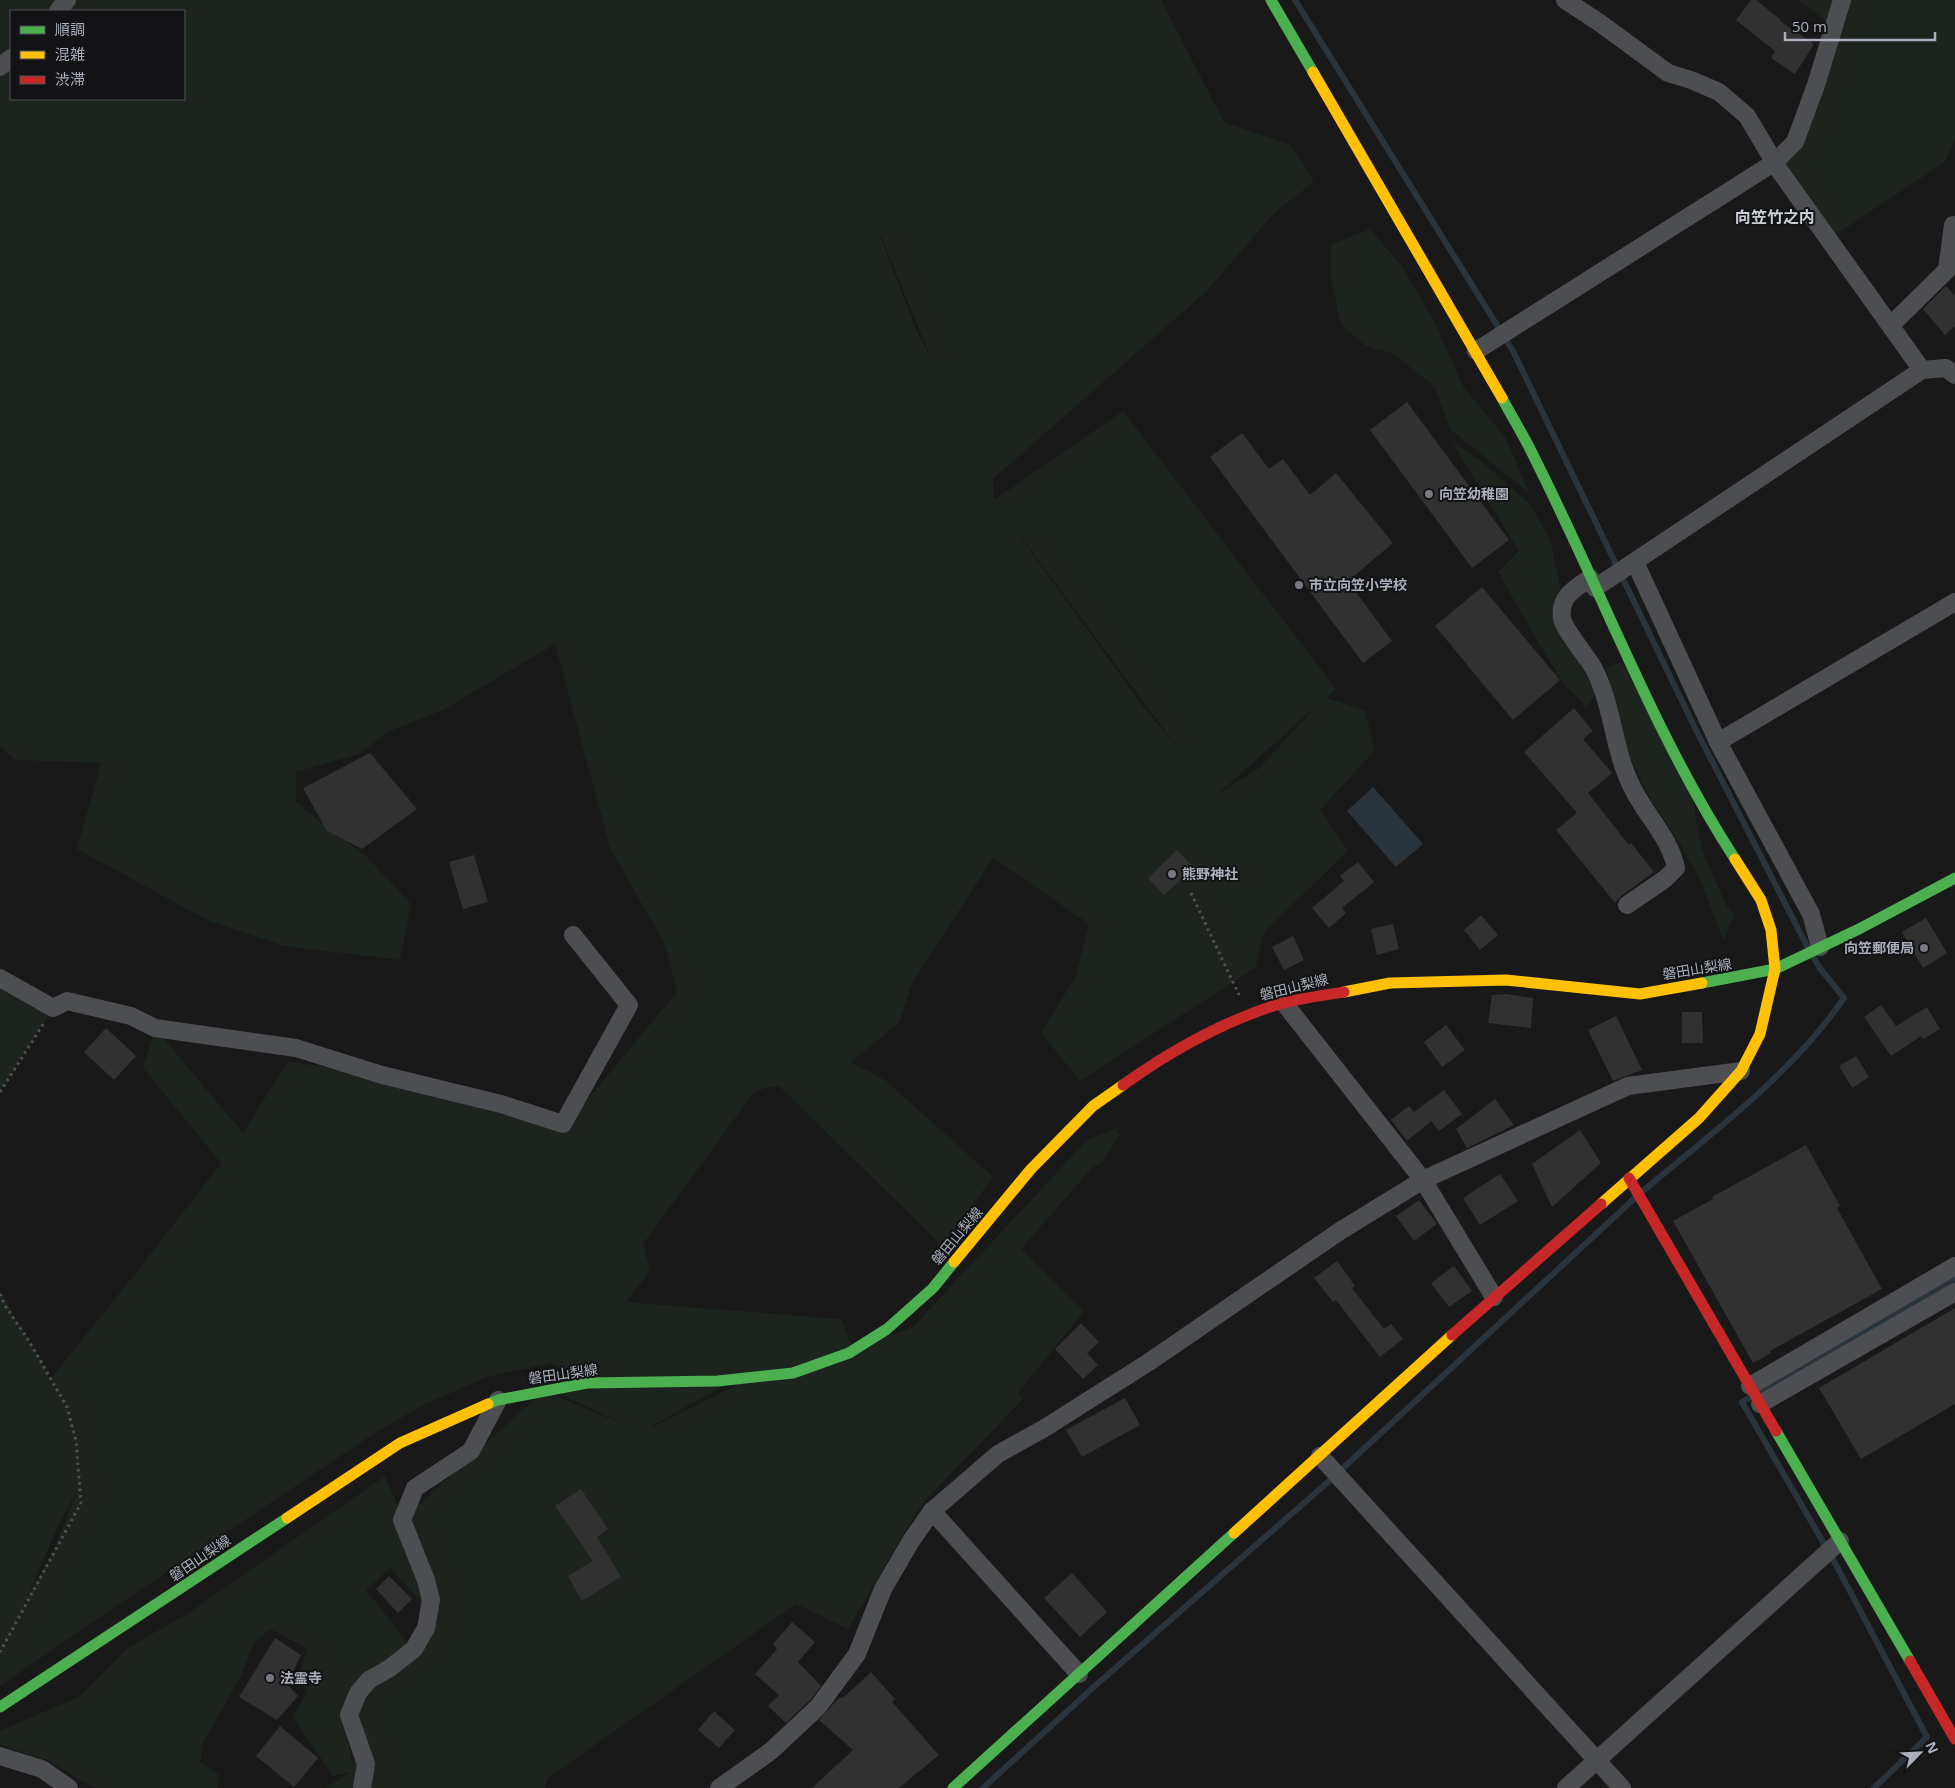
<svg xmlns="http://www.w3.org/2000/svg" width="1955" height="1788" viewBox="0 0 1955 1788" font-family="'Open Sans','Noto Sans JP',sans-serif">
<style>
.green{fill:#1c241d;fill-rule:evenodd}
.water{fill:#2a343c}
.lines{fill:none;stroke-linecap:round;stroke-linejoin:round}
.stream{stroke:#2a343c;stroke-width:6}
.building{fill:#313131}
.path{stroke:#4f5053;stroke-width:3;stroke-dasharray:2.5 4;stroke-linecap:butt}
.street{stroke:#4c4e52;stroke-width:18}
.fast{stroke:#4caf50;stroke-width:11}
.slow{stroke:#ffc107;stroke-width:11}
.jam{stroke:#c62828;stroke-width:11}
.poi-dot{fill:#777a82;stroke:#131315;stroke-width:2}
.labels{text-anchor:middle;stroke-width:4;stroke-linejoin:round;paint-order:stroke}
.poi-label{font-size:14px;font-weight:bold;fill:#a9afbb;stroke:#131315;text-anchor:start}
.street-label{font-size:14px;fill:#a9afbb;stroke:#131315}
.quarter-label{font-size:16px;font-weight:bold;fill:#caced6;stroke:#131315}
</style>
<rect width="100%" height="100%" fill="#191919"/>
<g class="green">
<path d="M0,0H1161L1224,122L1291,145L1314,182L1275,212L1207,291L993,479L994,500L1123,411L1336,689L1327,698L1365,710L1375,750L1320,810L1348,851L1264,932L1256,967L1080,1081L1041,1033L1076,976L1089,924L993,858L912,983L899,1023L851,1062L885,1080L993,1177L942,1246L778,1085L755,1091L643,1244L650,1271L626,1302L841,1319L853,1347L912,1328L1086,1141L1116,1128L1120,1135L1103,1161L1091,1169L1021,1249L1084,1311L1018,1393L1024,1398L921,1505L848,1629L796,1604L548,1778L545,1788H325L351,1772L333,1776L293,1717L308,1690L296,1680L308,1649L270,1629L254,1643L241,1676L204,1741L200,1762L219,1775L218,1788H94L49,1761L0,1745V1731L80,1696L127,1648L187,1614L385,1476L403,1519L543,1391L628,1426L552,1390L578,1385L552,1363L487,1377L423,1405L372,1435L103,1615L0,1686V1291L51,1378L143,1264L221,1163L143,1068L155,1028L243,1133L288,1061L400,1080L563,1124L583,1105L677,992L664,943L610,848L555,644L443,710L390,731L359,754L296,772V802L367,857L411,904L400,960L284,946L209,921L77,849L101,763L15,760L0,746ZM11,11H184V99H11ZM880,236H881L931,358L915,327ZM1021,538H1022L1176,746L1142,705ZM1319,704L1259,768L1219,794V793ZM753,1377L653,1427L652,1426L734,1380ZM77,1491L53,1553L26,1599L60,1522ZM390,1568L419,1599L426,1628L409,1644L366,1590ZM357,1695L353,1768L344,1721Z"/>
<polygon points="1797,0 1955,0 1955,138 1945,162 1829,239 1781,156 1828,22"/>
<polygon points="1370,229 1402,266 1433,319 1464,388 1506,438 1529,493 1450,429 1435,387 1392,353 1366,346 1341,325 1331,279 1331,244"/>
<polygon points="1452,442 1481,461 1529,503 1550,539 1563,600 1569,644 1596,694 1586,707 1564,684 1539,644 1498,572 1519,551"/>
<polygon points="1621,662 1689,781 1702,850 1726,905 1735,915 1723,940 1702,884 1678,840 1650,799 1625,746 1606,668"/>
<polygon points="0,978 53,1008 0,1092"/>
</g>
<polygon class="water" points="1373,787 1423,844 1396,867 1347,811"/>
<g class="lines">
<g class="stream">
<polyline points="1295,0 1513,351 1695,728 1808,948"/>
<path d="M1643,1191C1714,1131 1791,1075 1844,998L1819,967L1813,956"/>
<polyline points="1759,1392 1955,1279"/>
<polyline points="1751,1397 1742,1402 1834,1561 1927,1737 1874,1788"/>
<polyline points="983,1788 1096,1685 1328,1482 1635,1198"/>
</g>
</g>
<g class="building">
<polygon points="1751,0 1756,0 1781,20 1780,21 1814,44 1795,74 1771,58 1775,51 1736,20"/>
<polygon points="1946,286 1955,296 1955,326 1945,335 1923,309"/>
<polygon points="1407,402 1509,540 1472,568 1370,430"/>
<polygon points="1242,433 1269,469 1283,459 1310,495 1336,473 1393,543 1348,581 1392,641 1363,663 1210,457"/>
<polygon points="1482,587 1560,680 1513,720 1435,626"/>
<polygon points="1574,708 1593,731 1583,739 1612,773 1588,793 1629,845 1631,843 1654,872 1621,896 1615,903 1556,830 1577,813 1524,752"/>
<polygon points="370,753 417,809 362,849 327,831 303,788"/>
<polygon points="1177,850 1194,868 1164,895 1148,878"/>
<polygon points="474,855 488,902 463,909 449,862"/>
<polygon points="1358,862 1374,882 1342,908 1346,913 1329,928 1312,908 1344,881 1340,876"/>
<polygon points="1481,915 1498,935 1480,950 1464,930"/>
<polygon points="1926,918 1947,953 1923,968 1902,932"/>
<polygon points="1393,924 1399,949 1377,955 1371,929"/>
<polygon points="1293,936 1304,960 1284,970 1272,947"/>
<polygon points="1506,994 1533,998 1531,1028 1488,1023 1492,995"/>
<polygon points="1881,1005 1896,1026 1927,1007 1940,1029 1923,1039 1921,1036 1891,1056 1864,1017"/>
<polygon points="1682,1012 1702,1012 1703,1043 1682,1043"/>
<polygon points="1616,1016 1642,1070 1613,1081 1588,1030"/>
<polygon points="1446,1025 1465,1050 1442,1067 1424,1042"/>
<polygon points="106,1028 136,1056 114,1080 84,1052"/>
<polygon points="1856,1056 1869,1077 1852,1088 1839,1066"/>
<polygon points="1444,1090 1462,1114 1439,1131 1431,1121 1407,1141 1391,1120 1409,1106 1414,1112"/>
<polygon points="1495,1099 1514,1125 1467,1148 1456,1129"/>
<polygon points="1580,1130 1601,1163 1552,1207 1532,1164"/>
<polygon points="1806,1145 1840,1206 1837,1208 1882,1289 1770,1351 1771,1353 1753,1363 1673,1221 1713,1199 1712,1197"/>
<polygon points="1500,1174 1518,1201 1480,1225 1463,1198"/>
<polygon points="1419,1200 1437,1224 1414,1241 1396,1216"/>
<polygon points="1337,1261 1355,1286 1352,1288 1384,1329 1391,1324 1403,1339 1380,1357 1336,1300 1333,1302 1314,1278"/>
<polygon points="1454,1266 1472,1291 1449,1307 1431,1283"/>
<polygon points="1955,1308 1955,1404 1861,1459 1819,1388"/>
<polygon points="1081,1323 1099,1342 1087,1353 1098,1365 1083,1379 1055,1349"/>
<polygon points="1125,1398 1140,1425 1082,1457 1066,1430"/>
<polygon points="581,1489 608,1529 597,1537 621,1577 582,1601 568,1576 593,1561 555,1506"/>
<polygon points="1072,1573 1107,1612 1080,1637 1044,1598"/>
<polygon points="389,1576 412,1599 398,1613 376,1589"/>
<polygon points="792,1622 815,1642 798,1662 821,1686 810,1700 786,1723 768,1706 779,1695 755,1674 777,1649 773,1644"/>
<polygon points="275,1638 301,1655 287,1684 298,1696 277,1720 239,1697"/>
<polygon points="871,1672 895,1699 892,1702 939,1755 899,1788 812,1788 853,1750 819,1720 836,1701 841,1697 843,1698"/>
<polygon points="714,1711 735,1730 719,1748 698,1730"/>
<polygon points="280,1726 318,1758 294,1787 256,1756"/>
</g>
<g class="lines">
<g class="path">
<polyline points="1191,893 1240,997"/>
<polyline points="0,1092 44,1023"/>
<polyline points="0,1294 6,1307 29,1341 67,1407 76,1441 81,1503 0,1652"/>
</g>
<g class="street">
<polyline points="1565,0 1600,23 1668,73 1691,80 1719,92 1747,116 1779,170 1922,370"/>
<polyline points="58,11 67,0"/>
<polyline points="0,67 11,58"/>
<polyline points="1891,325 1947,270 1953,225"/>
<polyline points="1476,351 1775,162 1795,142 1816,85 1842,0"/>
<polyline points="1635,562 1718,742 1811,914 1820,947"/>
<path d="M1590,578C1575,588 1559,597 1562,618C1563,628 1588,658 1594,669C1613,706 1613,748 1631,785C1644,814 1669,835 1676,868L1665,879L1627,905"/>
<polyline points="1595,588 1922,370 1946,368 1955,375"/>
<polyline points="1718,742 1955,602"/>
<polyline points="0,978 53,1008 67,1001 131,1016 155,1028 296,1048 382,1075 501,1104 563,1124 629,1005 573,935"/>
<polyline points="1284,1003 1423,1180 1494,1297"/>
<polyline points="1750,1386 1955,1266"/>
<polyline points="1760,1404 1955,1292"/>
<polyline points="1320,1456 1622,1788"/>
<polyline points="932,1511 1079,1674"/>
<polyline points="0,1756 42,1769 69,1788"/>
<polyline points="362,1788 366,1764 349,1715 358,1693 369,1680 390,1668 414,1649 426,1628 431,1600 426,1580 402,1520 415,1488 471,1451 498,1400"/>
<polyline points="719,1788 771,1751 818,1707 857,1654 883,1589 911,1541 932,1511 998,1454 1043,1429 1149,1362 1340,1231 1423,1180 1628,1086 1741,1071"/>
<polyline points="1566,1788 1840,1541"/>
</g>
<g class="fast">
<polyline points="1271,0 1313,72"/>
<path d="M1502,398C1513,419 1526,439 1536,461C1603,594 1654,734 1735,859"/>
<polyline points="1702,983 1775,969 1859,929 1955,878"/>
<polyline points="488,1404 498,1400 587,1383 718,1381 793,1373 849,1353 887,1329 933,1288 954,1262"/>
<polyline points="1776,1431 1910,1661"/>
<polyline points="0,1707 287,1518"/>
<polyline points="953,1788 1234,1533"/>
</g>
<g class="slow">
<polyline points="1313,72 1502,398"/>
<polyline points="1344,992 1390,983 1506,980 1640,994 1702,983"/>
<polyline points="1601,1204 1699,1118 1741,1071 1760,1034 1775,969 1771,930 1761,900 1735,859"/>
<polyline points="954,1262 1031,1169 1093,1106 1123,1085"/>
<polyline points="287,1518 400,1443 488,1404"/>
<polyline points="1234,1533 1452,1335"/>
</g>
<g class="jam">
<path d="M1123,1085C1172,1050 1225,1020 1283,1003C1303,998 1324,995 1344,992"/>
<polyline points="1629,1178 1776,1431"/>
<polyline points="1452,1335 1601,1204"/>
<polyline points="1910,1661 1955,1739"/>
</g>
</g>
<g class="poi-dot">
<circle cx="1429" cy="494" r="5"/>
<circle cx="1299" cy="585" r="5"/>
<circle cx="1172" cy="874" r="5"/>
<circle cx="1924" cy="948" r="5"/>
<circle cx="270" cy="1678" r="5"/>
</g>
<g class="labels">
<g class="poi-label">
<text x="1439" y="499">向笠幼稚園</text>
<text x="1309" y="590">市立向笠小学校</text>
<text x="1182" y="879">熊野神社</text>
<text x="1914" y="953" text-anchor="end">向笠郵便局</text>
<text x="280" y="1683">法霊寺</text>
</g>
<g class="street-label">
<text transform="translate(1697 969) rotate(-9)" y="5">磐田山梨線</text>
<text transform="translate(1294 987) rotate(-14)" y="5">磐田山梨線</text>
<text transform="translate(957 1236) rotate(-50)" y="5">磐田山梨線</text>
<text transform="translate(563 1374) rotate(-8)" y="5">磐田山梨線</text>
<text transform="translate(200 1558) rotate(-34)" y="5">磐田山梨線</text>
</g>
<g class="quarter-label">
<text x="1775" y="223">向笠竹之内</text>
</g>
</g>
<rect x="10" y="10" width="175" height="90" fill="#131315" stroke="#4f5157"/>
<rect x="20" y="26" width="25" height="8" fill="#4caf50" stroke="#4f5157"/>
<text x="55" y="35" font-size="15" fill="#a9afbb">順調</text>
<rect x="20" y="51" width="25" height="8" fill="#ffc107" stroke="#4f5157"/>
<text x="55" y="60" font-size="15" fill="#a9afbb">混雑</text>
<rect x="20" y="76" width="25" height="8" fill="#c62828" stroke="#4f5157"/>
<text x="55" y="85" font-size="15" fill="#a9afbb">渋滞</text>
<g transform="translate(1920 1753) rotate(66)" stroke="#131315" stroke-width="4" paint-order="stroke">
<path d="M0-4L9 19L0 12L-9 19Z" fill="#a9afbb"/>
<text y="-8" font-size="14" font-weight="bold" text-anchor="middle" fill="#a9afbb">N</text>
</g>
<path d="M1785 32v8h150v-8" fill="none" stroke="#a9afbb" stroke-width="2.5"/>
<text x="1792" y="32" font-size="15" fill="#a9afbb" stroke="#131315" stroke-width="4" paint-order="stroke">50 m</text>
</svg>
